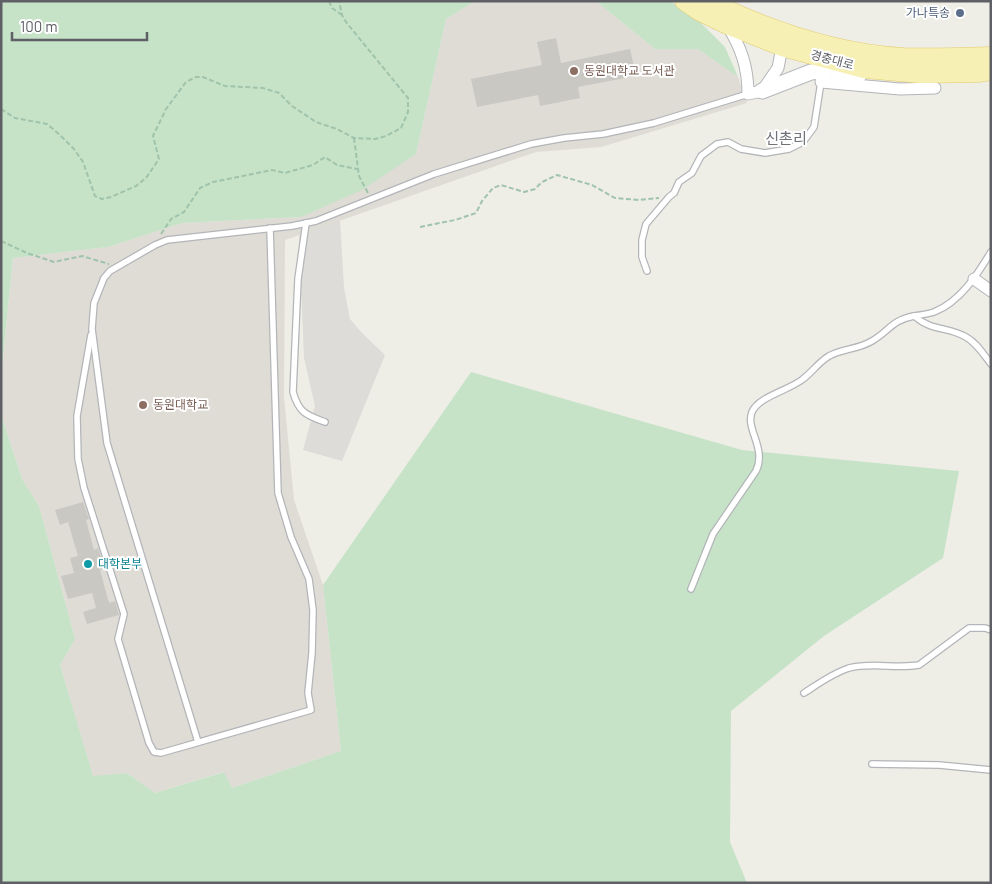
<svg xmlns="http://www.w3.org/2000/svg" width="992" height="884" viewBox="0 0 992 884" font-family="Barlow,'Noto Sans KR',sans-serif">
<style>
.industrial{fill:#dddcd8}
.education{fill:#dedcd5}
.green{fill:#c6e3c8}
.building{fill:#cac8c3}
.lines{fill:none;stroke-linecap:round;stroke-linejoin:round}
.lane-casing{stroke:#b3b5b9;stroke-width:8}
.street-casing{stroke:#b3b5b9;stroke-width:13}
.secondary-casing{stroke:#b5b7bc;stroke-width:17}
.primary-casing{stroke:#e2ca6c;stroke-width:19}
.path{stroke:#a0c3ac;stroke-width:2;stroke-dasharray:5 2.5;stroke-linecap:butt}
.lane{stroke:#fff;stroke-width:5.5}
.street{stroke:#fff;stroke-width:11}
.secondary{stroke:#fff;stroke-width:15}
.primary{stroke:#f6f0b4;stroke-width:18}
.service-dot{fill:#5c6f8a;stroke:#fff;stroke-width:2}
.education-dot{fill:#8d6e63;stroke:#fff;stroke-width:2}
.culture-dot{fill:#0f9aa8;stroke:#fff;stroke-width:2}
.labels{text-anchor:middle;stroke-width:4;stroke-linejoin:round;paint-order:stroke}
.service-label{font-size:12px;fill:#4e5e75;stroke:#fff;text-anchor:end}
.street-label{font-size:12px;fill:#5e6065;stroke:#fff}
.education-label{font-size:12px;fill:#785e54;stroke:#fff;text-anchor:start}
.culture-label{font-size:12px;fill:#0d838f;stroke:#fff;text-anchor:start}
.quarter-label{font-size:15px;fill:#6f7277;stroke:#fff}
</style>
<rect width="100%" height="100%" fill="#eeede6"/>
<polygon class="industrial" points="340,220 344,288 350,319 362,333 385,355 342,461 303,450 315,406 304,358 299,235"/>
<polygon class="education" points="475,1 596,1 655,49 698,49 738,77 747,103 601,147 536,152 285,240 284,397 294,500 323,585 341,751 232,788 223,772 155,793 127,773 93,777 60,665 75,639 39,506 22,479 1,414 1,378 13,258 108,247 182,223 301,217 416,154 446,19"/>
<g class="green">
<polygon points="1,1 475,1 446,19 416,154 362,190 301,217 182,223 108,247 13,258 1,378"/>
<polygon points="596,1 670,1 697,19 725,47 738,77 698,49 655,49"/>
<polygon points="471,372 742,450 959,471 943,558 824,636 731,711 730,842 747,883 1,883 1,414 22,479 39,506 75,639 60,665 93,776 127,773 155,793 224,772 232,788 341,751 323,585"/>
</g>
<g class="building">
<polygon points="556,38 561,63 630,49 636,76 578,87 580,98 540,106 538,95 477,107 471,79 542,65 537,42"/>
<polygon points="83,502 89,519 86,520 94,550 98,548 105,569 100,570 109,603 115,601 119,615 87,624 83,612 96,608 92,593 68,599 61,576 74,573 70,558 78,556 68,522 60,525 55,510"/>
</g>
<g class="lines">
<g class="lane-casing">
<g id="lane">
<path d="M306,223L298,279L293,392C299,413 306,415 325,422"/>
<polyline points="647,271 642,257 642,240 646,224 669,197 674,193 679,182 692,173 701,156 717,144 728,142 741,149 765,153 789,149 803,142 814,127 821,82"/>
<path d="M914,316C921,315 928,314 934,312C960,302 977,275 991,252"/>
<polyline points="91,335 77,416 78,459 84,488 124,614 118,639 149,743 154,752 161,753 311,710 308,693 312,653 313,610 309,579 291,537 278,493 270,228"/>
<path d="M691,589L713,534L756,471C767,448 745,429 752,412C759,396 790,390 803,379C812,372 819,362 829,356C842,349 859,349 872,341C889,331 892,320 914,316C933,332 947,326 966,337C977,343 983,354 991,364"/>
<path d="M804,693C818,684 833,673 849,668C872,662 896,669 919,665L969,628H985L991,630"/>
<polyline points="198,742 107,443 92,329 94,303 104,278 110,271 155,245 167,240 292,226 316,221 434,174 531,144 564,138 603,134 654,123 748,94"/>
<polyline points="872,764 939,765 991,770"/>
</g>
</g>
<g class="street-casing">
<g id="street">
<path d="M727,25C741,47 748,67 748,94L762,91L778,68L782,47"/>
<polyline points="825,71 821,82 900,89 935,88"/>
<polyline points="974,279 991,291"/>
</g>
</g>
<g class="secondary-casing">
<polyline id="secondary" points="762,91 811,72 831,70 859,75"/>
</g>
<g class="primary-casing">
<g id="primary">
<polyline points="684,1 700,12 727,25 782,47 864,69 921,74 980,73 991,71"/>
<path d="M709,1C769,30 837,53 903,57C932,58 962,57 991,56"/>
</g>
</g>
<g class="path">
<polyline points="329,1 332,8 342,15"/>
<polyline points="1,109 15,118 47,124 60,135 74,149 83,162 95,196 102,199 111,197 136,186 146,178 159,159 153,136 166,109 186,82 196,77 203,77 225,86 263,88 279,93 292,106 316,122 337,129 354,138 375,139 386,136 401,128 408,112 408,98 346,22 342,15 339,1"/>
<polyline points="354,138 359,176 368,193"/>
<polyline points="420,227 455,220 476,213 482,201 493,188 501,185 524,192 535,189 542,182 557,175 592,185 615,198 639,200 659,198"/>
<polyline points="161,234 171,219 184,212 200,188 213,182 272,170 285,173 313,165 325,157 337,165 357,169"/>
<polyline points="1,241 27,253 54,262 82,256 109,264"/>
</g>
<use href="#lane" class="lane"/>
<use href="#street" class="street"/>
<use href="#secondary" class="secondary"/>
<use href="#primary" class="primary"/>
</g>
<circle class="service-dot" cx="960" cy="13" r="5"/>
<g class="education-dot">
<circle cx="574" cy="71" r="5"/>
<circle cx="143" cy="405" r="5"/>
</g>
<circle class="culture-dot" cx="88" cy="564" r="5"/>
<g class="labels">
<g class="service-label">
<text x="950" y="17">가나특송</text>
</g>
<g class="street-label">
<text transform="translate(832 60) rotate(15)" y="4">경충대로</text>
</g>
<g class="education-label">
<text x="584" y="75">동원대학교 도서관</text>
<text x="153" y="409">동원대학교</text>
</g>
<g class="culture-label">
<text x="98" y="568">대학본부</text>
</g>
<g class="quarter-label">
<text x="786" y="144">신촌리</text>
</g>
</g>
<rect width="992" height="884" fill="none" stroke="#5e6065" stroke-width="5"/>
<path d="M12 32v8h135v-8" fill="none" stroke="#5e6065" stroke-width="2.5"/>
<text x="20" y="32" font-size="15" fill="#5e6065" stroke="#ffffff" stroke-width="4" paint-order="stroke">100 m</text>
</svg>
